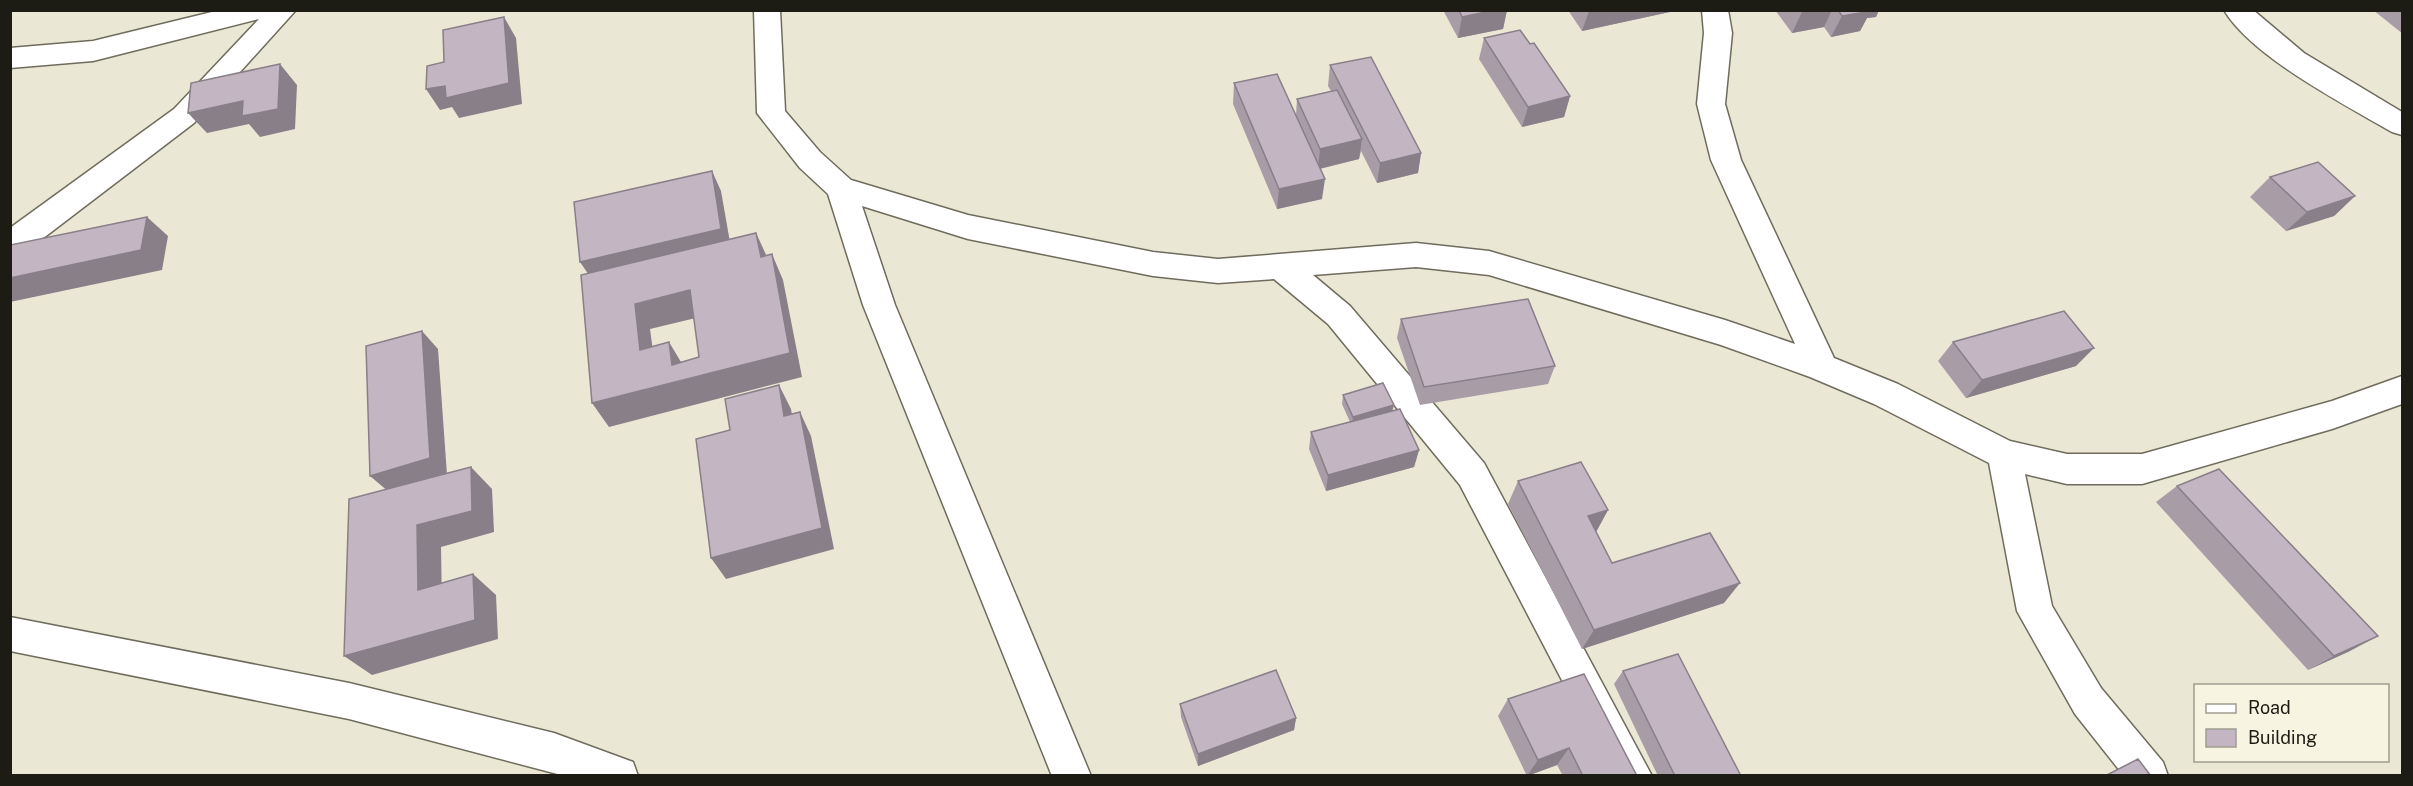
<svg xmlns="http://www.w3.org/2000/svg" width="2413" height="786" viewBox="0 0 2413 786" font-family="'Public Sans',sans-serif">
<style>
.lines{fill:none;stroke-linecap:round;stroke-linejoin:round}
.street-casing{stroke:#706c5d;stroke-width:3}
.street{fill:#fff;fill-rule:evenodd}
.wall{fill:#a89ca7}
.shaded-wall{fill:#887f88}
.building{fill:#c3b5c2;stroke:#887f88;stroke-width:1.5;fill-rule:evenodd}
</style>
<rect width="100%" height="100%" fill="#ebe7d5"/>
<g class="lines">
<g class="street-casing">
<g id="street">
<polygon points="220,10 296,10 194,123 46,236 21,251 10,255 10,228 174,109 259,19 93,61 10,68 10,48 93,41"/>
<polygon points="754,10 780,10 785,111 820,152 851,180 968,215 1153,252 1218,259 1416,243 1489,251 1725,320 1795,344 1711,160 1697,104 1704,33 1702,10 1728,10 1732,33 1725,104 1741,160 1834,358 1898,384 2010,441 2067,454 2142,454 2332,401 2402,376 2402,404 2332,429 2142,484 2067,484 2025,474 2052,606 2101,688 2163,762 2168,776 2124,776 2075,714 2017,611 1989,463 1874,404 1810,377 1721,345 1489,275 1416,267 1313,275 1350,306 1484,463 1652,776 1612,776 1460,485 1328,324 1274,279 1218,283 1153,276 968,239 862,206 895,305 1091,776 1052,776 863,305 828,194 800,168 757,113"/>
<path d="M2224,10H2253L2304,53L2402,112V135L2392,132C2344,104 2252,57 2224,10Z"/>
<polygon points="10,617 349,683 554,733 633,762 638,776 565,776 349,719 10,651"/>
</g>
</g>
<use href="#street" class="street"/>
</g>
<g class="wall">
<polygon points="1443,10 1507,10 1503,29 1458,38"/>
<polygon points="1568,10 1679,10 1582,31"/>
<polygon points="1775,10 1879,10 1876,17 1867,18 1860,31 1831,37 1824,27 1792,33"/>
<polygon points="2373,10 2403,10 2403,34"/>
<polygon points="1484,38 1530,44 1570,96 1564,117 1522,127 1479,59"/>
<polygon points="1330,65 1421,153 1418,173 1377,183 1361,151 1359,159 1320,169 1322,199 1277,209 1233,104 1234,83 1296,115 1297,99 1331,91 1328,86"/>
<polygon points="2270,177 2355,196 2334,216 2286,231 2250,197"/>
<polygon points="1401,319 1555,366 1548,384 1420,405 1397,338"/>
<polygon points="1953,342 2076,366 1966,398 1938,361"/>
<polygon points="1343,395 1394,405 1392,410 1419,450 1414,467 1326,491 1309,449 1311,432 1350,422 1342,404"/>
<polygon points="1518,481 1608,510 1596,532 1612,563 1724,603 1582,649 1508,504"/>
<polygon points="2177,486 2350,651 2308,670 2156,502"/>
<polygon points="1623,671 1741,776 1658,776 1614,684"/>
<polygon points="1508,699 1637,776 1563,776 1557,765 1527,776 1498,716"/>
<polygon points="1180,704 1296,718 1294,730 1198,766 1181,717"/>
</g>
<g class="shaded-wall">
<polygon points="1495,10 1507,10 1503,29 1458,38 1462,17"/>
<polygon points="1679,10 1582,31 1589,11"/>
<polygon points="1809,10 1832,10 1824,27 1792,33 1802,12"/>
<polygon points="1858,10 1879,10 1876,17 1867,18 1860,31 1831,37 1842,16"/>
<polygon points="504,17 516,38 522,104 459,118 452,107 440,110 426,89"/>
<polygon points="280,64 297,85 295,129 260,137 249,124 207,133 188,113 243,101"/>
<polygon points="1570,96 1564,117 1522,127 1528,107"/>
<polygon points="1362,139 1359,159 1318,169 1320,149"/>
<polygon points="1421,153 1418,173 1377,183 1380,163"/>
<polygon points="712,171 721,191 731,248 593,281 580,262"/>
<polygon points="1325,179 1322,199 1277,209 1279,189"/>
<polygon points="2355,196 2334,216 2286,231 2307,212"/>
<polygon points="147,217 168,236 162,270 10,302 10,278"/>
<polygon points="756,233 768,259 761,257"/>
<polygon points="772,254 783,280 802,377 609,427 592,403 672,365 669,342 684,367 685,379"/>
<polygon points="690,290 704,316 650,329 656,374 640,350 635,304"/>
<polygon points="422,331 438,349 447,475 389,492 370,476"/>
<polygon points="2094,348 2076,366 1966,398 1982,380"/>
<polygon points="779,385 791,409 796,440 784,416"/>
<polygon points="1394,405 1391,415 1352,426 1353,417"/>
<polygon points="800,412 811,436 834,549 726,579 711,558"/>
<polygon points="1419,450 1414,467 1326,491 1328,475"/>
<polygon points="471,467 492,489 494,532 441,547 442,610 418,590 417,525"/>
<polygon points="1608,510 1596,532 1588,516"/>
<polygon points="473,574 496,595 498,639 372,675 344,656"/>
<polygon points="1740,583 1724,603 1582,649 1594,630"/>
<polygon points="2378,636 2350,651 2308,670 2334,656"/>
<polygon points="1296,718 1294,730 1198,766 1198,754"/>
<polygon points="1569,748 1557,765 1527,776 1538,760"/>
</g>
<g class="building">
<polygon points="1459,10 1495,10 1462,17"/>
<polygon points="1838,10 1871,10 1872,11 1842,16"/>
<polygon points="504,17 509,83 446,98 445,86 426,89 427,66 444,62 443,30"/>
<polygon points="1520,30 1530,44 1534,43 1570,96 1528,107 1484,38"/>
<polygon points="1371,57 1421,153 1380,163 1330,65"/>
<polygon points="280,64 278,109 242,116 243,101 188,113 191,83"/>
<polygon points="1277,74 1325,179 1279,189 1234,83"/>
<polygon points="1337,90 1362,139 1320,149 1297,99"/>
<polygon points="2318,162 2355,196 2307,212 2270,177"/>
<polygon points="712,171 721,229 580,262 574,202"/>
<polygon points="147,217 141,250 10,278 10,245"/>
<path d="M756,233L761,257L772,254L790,353L592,403L581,275ZM690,290L699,357L672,365L669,342L640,350L635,304Z"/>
<polygon points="1528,299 1555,366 1424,387 1401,319"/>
<polygon points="2064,311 2094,348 1982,380 1953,342"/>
<polygon points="422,331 430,458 370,476 366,346"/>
<polygon points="1383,383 1394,405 1353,417 1343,395"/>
<polygon points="779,385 784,416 800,412 822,528 711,558 696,439 730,430 725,399"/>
<polygon points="1400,409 1419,450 1328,475 1311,432"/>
<polygon points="1581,462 1608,510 1588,516 1612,563 1710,533 1740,583 1594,630 1518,481"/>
<polygon points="471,467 472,511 417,525 418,590 473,574 475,620 344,656 349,499"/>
<polygon points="2219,469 2378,636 2334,656 2177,486"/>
<polygon points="1678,654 1741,776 1675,776 1623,671"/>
<polygon points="1276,670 1296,718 1198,754 1180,704"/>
<polygon points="1584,674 1637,776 1583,776 1569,748 1538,760 1508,699"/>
<polygon points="2138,759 2151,776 2105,776"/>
</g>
<rect width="2413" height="786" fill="none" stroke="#1c1b14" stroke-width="24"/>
<rect x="2194" y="684" width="195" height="78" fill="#f8f4e2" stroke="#a09d90" stroke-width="1.5"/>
<rect x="2206" y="704" width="30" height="9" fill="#ffffff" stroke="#a09d90" stroke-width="1.5"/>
<text x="2248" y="714" font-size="18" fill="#1c1b14">Road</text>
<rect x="2206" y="729" width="30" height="18" fill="#c3b5c2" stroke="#a09d90" stroke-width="1.5"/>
<text x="2248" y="744" font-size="18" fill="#1c1b14">Building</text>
</svg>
